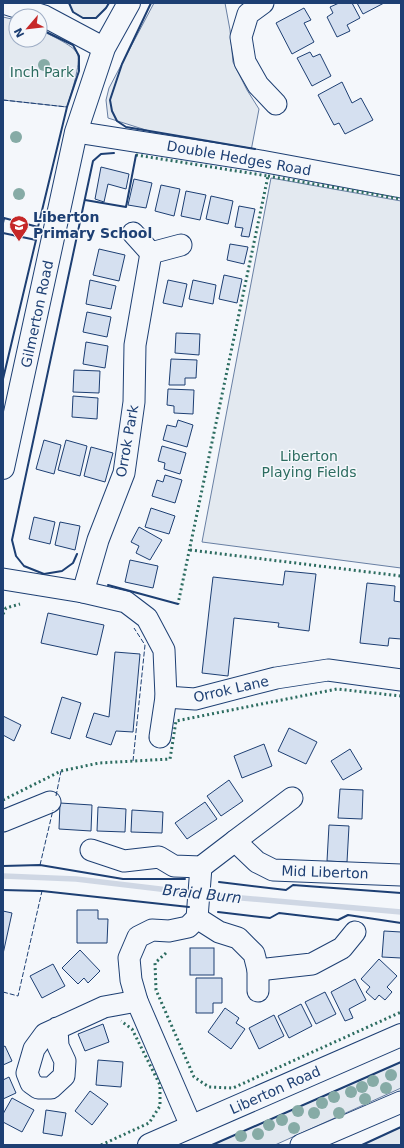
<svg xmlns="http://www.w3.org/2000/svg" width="404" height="1148" viewBox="0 0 404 1148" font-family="'DejaVu Sans',sans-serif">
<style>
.green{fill:#e3e9f0;stroke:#687fa3}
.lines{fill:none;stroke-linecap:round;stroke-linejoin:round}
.stream{stroke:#cfd7e4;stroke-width:5.5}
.building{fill:#d5e0f0;stroke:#1d3f73}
.minor-casing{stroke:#1d3f73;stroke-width:23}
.major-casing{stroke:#1d3f73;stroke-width:24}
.minor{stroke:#f4f7fb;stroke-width:21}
.major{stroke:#f4f7fb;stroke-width:22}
.hedge{stroke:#2c6c60;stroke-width:3;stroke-dasharray:2 3;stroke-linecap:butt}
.fence{stroke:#1d3f73;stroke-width:1;stroke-dasharray:5 2;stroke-linecap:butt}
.wall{stroke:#1d3f73;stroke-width:2}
.tree{fill:#86aba6}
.labels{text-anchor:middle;stroke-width:3;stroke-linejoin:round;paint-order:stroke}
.park-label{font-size:14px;fill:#2c6c60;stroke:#f4f7fb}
.street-label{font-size:14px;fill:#1d3f73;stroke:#f4f7fb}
.poi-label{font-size:14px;font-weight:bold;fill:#1d3f73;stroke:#f4f7fb;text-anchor:start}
.water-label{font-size:15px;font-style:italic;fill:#1d3f73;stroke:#f4f7fb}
</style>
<rect width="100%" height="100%" fill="#f4f7fb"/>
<g class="green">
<polygon points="69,3 109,3 106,8 96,18 83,18 73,12"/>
<polygon points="154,3 225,3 230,30 233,62 247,90 259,109 251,151 184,142 108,118 106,100 109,88"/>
<path d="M3,17L16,20V40H40V30C48,34 73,45 77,53C82,63 70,96 67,107L3,100Z"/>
<polygon points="271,178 401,201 401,568 202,542"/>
<polygon points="401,1062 401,1088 275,1145 212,1145"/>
<polygon points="401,1127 401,1145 362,1145"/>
</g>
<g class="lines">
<polyline class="stream" points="3,876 76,879 219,896 401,912"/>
</g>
<g class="building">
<polygon points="339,3 352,3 360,18 347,25 350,31 337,37 327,17 333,13 330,7"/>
<polygon points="357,3 384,3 363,14"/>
<polygon points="304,8 311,20 304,23 314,42 292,54 276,23"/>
<polygon points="310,52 313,57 320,54 331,76 312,86 297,58"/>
<polygon points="342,82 352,103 361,98 373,120 345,134 339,123 334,125 318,95"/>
<polygon points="101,167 129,174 126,189 108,184 104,202 95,199"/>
<polygon points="134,179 152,183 146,208 128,205"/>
<polygon points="161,185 180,189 174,216 155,211"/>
<polygon points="186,191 206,195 200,220 181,216"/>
<polygon points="211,196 233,201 228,224 206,219"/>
<polygon points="239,206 255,209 249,237 241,236 243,228 235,227"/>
<polygon points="230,244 248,247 244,264 227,260"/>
<polygon points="99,249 125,255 119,281 93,275"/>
<polygon points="224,275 242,279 237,303 219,299"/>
<polygon points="90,280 116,286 111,309 86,304"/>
<polygon points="168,280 187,284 182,307 163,303"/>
<polygon points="193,280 216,285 213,304 189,299"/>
<polygon points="87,312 111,317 107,337 83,332"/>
<polygon points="176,333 200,334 199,355 175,353"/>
<polygon points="86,342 108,346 105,368 83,364"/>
<polygon points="171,359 197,360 196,378 185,378 185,385 169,385"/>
<polygon points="74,370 100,371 99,393 73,392"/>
<polygon points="168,389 194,390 193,414 174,413 174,406 167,405"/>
<polygon points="73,396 98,398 97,419 72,417"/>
<polygon points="178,420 193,425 187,447 163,440 167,425 176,427"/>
<polygon points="44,440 61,445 54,474 36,469"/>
<polygon points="66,440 87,446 80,476 58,470"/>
<polygon points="162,446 186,453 180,474 164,469 165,463 158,461"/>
<polygon points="91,447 113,453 105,482 84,476"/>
<polygon points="165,475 182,480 175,503 152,496 157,480 163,482"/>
<polygon points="151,508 175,516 169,534 145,527"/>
<polygon points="34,517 55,522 50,544 29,539"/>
<polygon points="60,522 80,526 75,550 55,545"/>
<polygon points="139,527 162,540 150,560 136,553 139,546 131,542"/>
<polygon points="130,560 158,566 153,588 125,582"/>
<polygon points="285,571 316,574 309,631 278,627 279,623 234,618 228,676 202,673 210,602 213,577 283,585"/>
<polygon points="367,583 395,586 394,601 401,602 401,639 389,638 388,646 360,643"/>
<polygon points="48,613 104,625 97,655 41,643"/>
<polygon points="115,652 140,654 133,732 116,731 111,745 86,737 94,713 109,717"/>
<polygon points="62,697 81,703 70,739 51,733"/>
<polygon points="3,716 21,725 14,741 3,735"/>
<polygon points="289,728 317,742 306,764 278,751"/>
<polygon points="264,744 272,766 242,778 234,756"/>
<polygon points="350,749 362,769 343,780 331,761"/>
<polygon points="229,780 243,801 221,816 207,796"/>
<polygon points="340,789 363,790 362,819 338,818"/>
<polygon points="205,802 217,819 187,839 175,823"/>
<polygon points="60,803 92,805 91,831 59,829"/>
<polygon points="98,807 126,809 125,832 97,831"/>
<polygon points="132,810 163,812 162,833 131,832"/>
<polygon points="329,825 349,826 347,862 327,861"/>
<polygon points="77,910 98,910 98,919 108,919 107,943 77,943"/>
<polygon points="3,911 12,913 3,954"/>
<polygon points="384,931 401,932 401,958 382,957"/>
<rect x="190" y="948" width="24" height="27"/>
<polygon points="80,950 100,971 88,983 84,978 78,984 62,968"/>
<polygon points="379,959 397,976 387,987 392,992 385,1000 379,995 375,1000 366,992 370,987 361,979"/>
<polygon points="53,964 65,986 42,998 30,976"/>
<polygon points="196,978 222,978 222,1003 213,1003 213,1013 196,1013"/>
<polygon points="355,979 366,1000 349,1009 353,1018 345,1021 331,992"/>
<polygon points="325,992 336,1014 316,1024 305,1002"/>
<polygon points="301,1004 312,1026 289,1038 278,1016"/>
<polygon points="225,1008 239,1018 236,1023 245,1029 231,1049 208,1032"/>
<polygon points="274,1015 284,1036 259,1049 249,1028"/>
<polygon points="103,1024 109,1042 85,1051 78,1034"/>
<polygon points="5,1046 12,1061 3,1065 3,1047"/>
<polygon points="98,1060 123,1062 121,1087 96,1085"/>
<polygon points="9,1077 16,1093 3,1099 3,1080"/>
<polygon points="90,1091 108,1104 92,1125 75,1111"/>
<polygon points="12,1098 34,1110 22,1132 3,1122 3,1114"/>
<polygon points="46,1110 66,1113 62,1136 43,1133"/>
</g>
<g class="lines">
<g class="minor-casing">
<g id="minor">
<polyline points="3,3 44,16 104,48"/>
<polyline points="263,3 248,14 241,37 245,62 258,85 276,104"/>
<polyline points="76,132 261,161 401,187"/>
<polyline points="133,233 151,253 181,245"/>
<polyline points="3,579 83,592 98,540 124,473 134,402 135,345 151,253"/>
<polyline points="83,592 126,602 147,618 164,650 166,697 195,699 276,678 328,670 401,680"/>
<polyline points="160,737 166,697"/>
<polyline points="3,821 50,802"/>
<polyline points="235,841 292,798"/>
<polyline points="91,850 124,861 159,857 174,866 201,867 235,841 257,862 273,870 401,875"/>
<polyline points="197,918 219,932 238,938 254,954 258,970 312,964 342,948 355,932"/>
<polyline points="258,991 258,970"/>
<polyline points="57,1028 58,1046 65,1061 64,1076 51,1088 38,1088 31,1083 27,1073 34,1049 45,1034 104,1007 137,1001"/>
<polyline points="191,1126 137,1001 131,980 129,958 138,937 152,930 169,931 188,927 197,918 201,867"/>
<polyline points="301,1145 401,1102"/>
</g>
</g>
<g class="major-casing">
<g id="major">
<polyline points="3,468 76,132 104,48 129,3"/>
<polyline points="149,1145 401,1035"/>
</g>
</g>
<use href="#minor" class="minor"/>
<use href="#major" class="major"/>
<g class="hedge">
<polyline points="136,155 268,176 178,604"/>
<polyline points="268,176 401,199"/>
<polyline points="190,550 401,576"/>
<polyline points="3,614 6,608 20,604"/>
<polyline points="3,800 61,771 99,763 170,759 176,721 337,689 401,696"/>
<polyline points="166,953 155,963 156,990 194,1077 209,1087 233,1088 401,1012"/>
<polyline points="101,1145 149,1123 160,1106 160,1085 132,1029 121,1021"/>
</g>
<g class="fence">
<polyline points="3,100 67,107"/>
<polyline points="133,761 145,645 134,628"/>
<polyline points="56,796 61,771"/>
<polyline points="40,865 53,810"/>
<polyline points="3,992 18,996 42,891"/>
</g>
<g class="wall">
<polyline points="69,3 73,12 83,18 96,18 106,8 109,3"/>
<polyline points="151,3 122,64 110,100 112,111 117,121 126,127 255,149"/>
<polyline points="85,200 126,207 136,155"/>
<polyline points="3,223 4,218 38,227 67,107 79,71 79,56 73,45 40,29"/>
<polyline points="3,233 36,240 3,379"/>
<polyline points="77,554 73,563 62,571 44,574 24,566 16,556 12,540 93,161 101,154 114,153"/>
<polyline points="108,585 178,604"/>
<polyline points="3,866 40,865 123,879 185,879"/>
<polyline points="219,882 286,890 293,885 401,893"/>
<polyline points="3,890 42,891 189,907"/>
<polyline points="218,912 270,918 279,913 338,920 348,915 401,923"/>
<polyline points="212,1145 401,1062"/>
<polyline points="362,1145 401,1127"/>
</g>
</g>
<g class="tree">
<circle cx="44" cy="65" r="6"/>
<circle cx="16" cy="137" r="6"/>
<circle cx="19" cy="194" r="6"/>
<circle cx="391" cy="1075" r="6"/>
<circle cx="373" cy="1081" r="6"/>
<circle cx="362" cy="1087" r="6"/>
<circle cx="386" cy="1088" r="6"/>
<circle cx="351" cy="1092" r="6"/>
<circle cx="334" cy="1097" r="6"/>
<circle cx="365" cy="1099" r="6"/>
<circle cx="322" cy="1103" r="6"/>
<circle cx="298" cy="1111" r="6"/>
<circle cx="314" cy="1113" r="6"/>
<circle cx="339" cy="1113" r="6"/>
<circle cx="282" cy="1120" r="6"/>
<circle cx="269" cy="1125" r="6"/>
<circle cx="294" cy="1128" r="6"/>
<circle cx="258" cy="1134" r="6"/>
<circle cx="241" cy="1136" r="6"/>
</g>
<defs>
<g id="school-pin" transform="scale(1)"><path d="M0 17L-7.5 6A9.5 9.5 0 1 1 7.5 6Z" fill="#c62828" stroke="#f4f7fb"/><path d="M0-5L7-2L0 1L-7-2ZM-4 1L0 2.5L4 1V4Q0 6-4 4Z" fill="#fff"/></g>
</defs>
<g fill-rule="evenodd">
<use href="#school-pin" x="19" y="225"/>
</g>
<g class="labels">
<g class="park-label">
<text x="42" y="77">Inch Park</text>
<text x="309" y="461">Liberton<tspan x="309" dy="16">Playing Fields</tspan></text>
</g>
<g class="street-label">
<text transform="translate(239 158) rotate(10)" y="5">Double Hedges Road</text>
<text transform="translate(37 314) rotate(-78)" y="5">Gilmerton Road</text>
<text transform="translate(127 441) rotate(-80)" y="5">Orrok Park</text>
<text transform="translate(231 689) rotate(-13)" y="5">Orrok Lane</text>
<text transform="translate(325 872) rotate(2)" y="5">Mid Liberton</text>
<text transform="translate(275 1090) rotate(-24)" y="5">Liberton Road</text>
</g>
<g class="poi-label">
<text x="33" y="222">Liberton<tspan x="33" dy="16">Primary School</tspan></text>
</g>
<g class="water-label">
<text transform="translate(202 894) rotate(6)" y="5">Braid Burn</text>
</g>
</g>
<rect width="404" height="1148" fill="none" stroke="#1d3f73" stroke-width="8"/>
<g transform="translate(28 28) rotate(242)"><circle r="19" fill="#f4f7fb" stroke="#9eadc5"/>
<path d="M0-3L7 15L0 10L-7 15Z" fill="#c62828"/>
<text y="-6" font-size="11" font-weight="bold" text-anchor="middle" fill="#1d3f73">N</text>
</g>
</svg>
